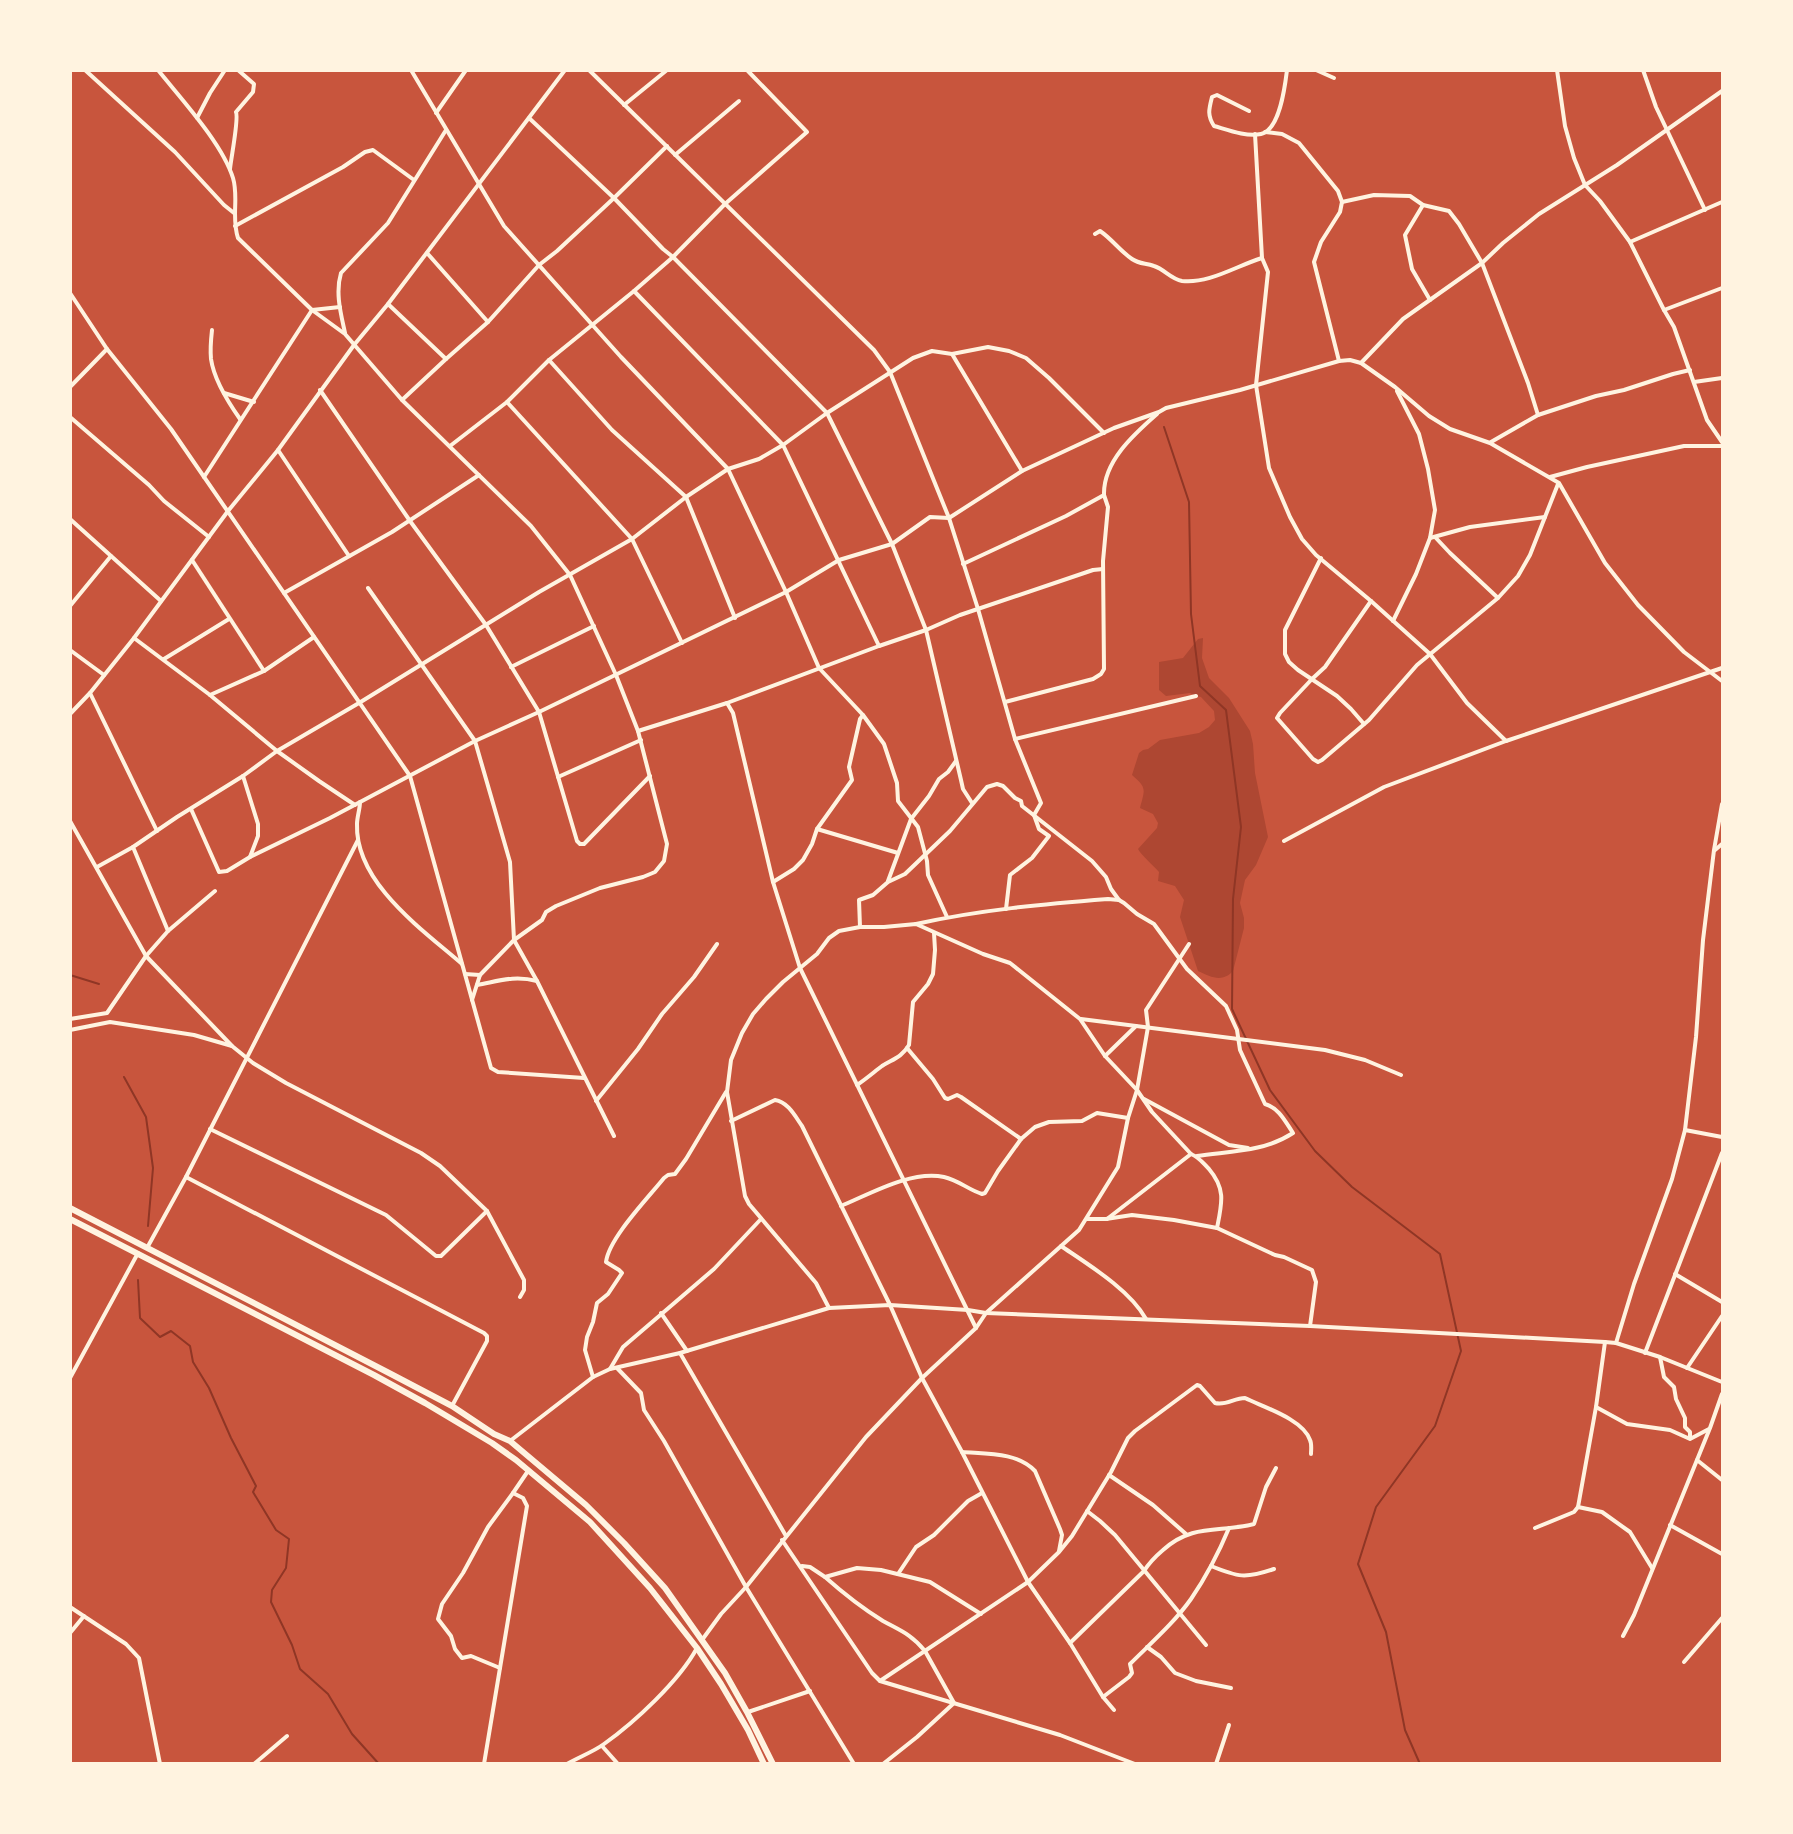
<svg xmlns="http://www.w3.org/2000/svg" width="1793" height="1834" viewBox="0 0 1793 1834" font-family="'Titillium Web',sans-serif">
<style>
.green{fill:#ae4732}
.lines{fill:none;stroke-linecap:round;stroke-linejoin:round}
.stream{stroke:#8f3625;stroke-width:2}
.minor{stroke:#fff3e0;stroke-width:4}
.primary{stroke:#fff3e0;stroke-width:6}
</style>
<rect width="100%" height="100%" fill="#c8553d"/>
<path class="green" d="M1203,638L1202,658L1209,678L1229,698L1250,731L1253,744L1255,773L1268,837L1256,865L1245,880L1240,903L1244,918V928L1233,971C1222,983 1211,977 1198,971L1180,917L1184,900L1175,886L1158,881L1159,872C1154,866 1141,855 1138,849L1157,828L1158,823L1153,814L1140,808C1145,789 1147,788 1132,775L1139,753L1143,750L1148,749L1160,740L1199,733L1209,727L1215,720L1214,711L1201,697L1196,696L1190,693L1166,696L1159,690V662L1183,658L1198,639Z"/>
<g class="lines">
<g class="stream">
<polyline points="1164,427 1189,502 1191,614 1200,686 1226,710 1241,827 1233,899 1232,1009 1270,1090 1315,1151 1352,1187 1440,1254 1461,1351 1435,1426 1376,1507 1358,1564 1386,1632 1405,1730 1420,1764"/>
<polyline points="70,975 99,984"/>
<polyline points="124,1077 146,1117 153,1168 148,1226"/>
<polyline points="138,1280 140,1318 160,1337 171,1331 190,1346 193,1362 209,1388 231,1438 256,1486 253,1492 276,1530 289,1539 286,1568 272,1590 271,1602 292,1645 300,1669 328,1694 352,1734 379,1764"/>
</g>
<g class="minor">
<polyline points="85,70 175,152 224,205 234,213"/>
<path d="M158,70C182,100 222,143 233,178C239,198 231,217 238,238L312,310L345,334L402,400L531,526L570,575L616,675L638,731L727,703L879,646L926,630L960,615L1093,570L1103,569"/>
<polyline points="411,70 504,226 621,357 728,469 786,592 819,668 863,715 884,744 897,783 898,801 918,827 927,861 928,875 947,917"/>
<polyline points="589,70 874,350 890,372 949,518 978,609 1015,739 1041,803 1034,815 1039,829 1049,836 1032,858 1010,875 1006,909"/>
<polyline points="1316,70 1334,78"/>
<polyline points="1557,70 1565,126 1574,158 1585,185 1600,201 1630,242 1664,310 1674,327 1707,420 1722,442"/>
<polyline points="1643,70 1656,107 1705,210"/>
<polyline points="624,105 667,70"/>
<path d="M1249,111L1217,95L1212,97C1209,109 1207,115 1214,126C1228,130 1246,137 1261,134C1280,130 1285,86 1287,70"/>
<polyline points="436,113 466,70"/>
<polyline points="197,118 210,93 225,70"/>
<polyline points="529,118 614,198 663,249 673,257 827,413 892,544 926,630 961,780 963,789 972,803"/>
<polyline points="1265,132 1282,134 1299,143 1338,191 1342,202 1340,212 1321,242 1314,262 1339,361"/>
<polyline points="1255,134 1262,258 1268,272 1256,385 1269,468 1290,517 1302,539 1316,555 1371,601 1430,654 1467,703 1506,741"/>
<polyline points="675,155 739,101"/>
<path d="M230,169C231,158 239,119 236,112L253,92L254,84L238,70"/>
<polyline points="1342,202 1374,195 1410,196 1423,205 1449,211 1459,224 1482,263 1528,383 1538,415"/>
<polyline points="1423,205 1405,235 1412,269 1430,300"/>
<polyline points="235,226 343,167 365,152 373,150 414,180"/>
<path d="M1095,234L1100,231C1112,239 1120,251 1132,259C1139,264 1145,263 1154,266C1164,269 1171,279 1182,281C1209,284 1236,266 1262,258"/>
<polyline points="1630,242 1722,202"/>
<polyline points="427,253 488,322"/>
<polyline points="634,291 783,445 879,646"/>
<polyline points="70,293 107,349 171,429 410,776 491,1068 498,1072 584,1078"/>
<polyline points="388,304 446,359"/>
<polyline points="1664,310 1722,288"/>
<path d="M212,330C211,339 210,349 211,359C214,380 228,402 240,419"/>
<path d="M345,333C341,314 335,293 341,273L388,223L446,130"/>
<polyline points="952,354 1022,471"/>
<polyline points="549,360 612,430 686,497 735,618"/>
<polyline points="1361,363 1403,319 1482,263 1503,243 1539,214 1617,165 1722,91"/>
<polyline points="1694,382 1722,378"/>
<polyline points="70,387 107,349"/>
<polyline points="320,390 410,521 486,625 539,712 577,841 580,844 584,844 650,776"/>
<polyline points="224,393 254,402"/>
<polyline points="402,400 446,359 488,322 539,265 557,251 614,198 667,146"/>
<polyline points="507,402 632,539 682,643"/>
<polyline points="70,417 149,485 164,501 209,537"/>
<polyline points="1491,442 1538,415 1596,396 1624,390 1673,374 1690,370"/>
<polyline points="450,446 507,402 549,360 634,291 673,257 725,204 807,132 747,70"/>
<polyline points="278,450 349,556"/>
<polyline points="204,477 312,310 340,307"/>
<polyline points="1550,477 1587,467 1684,446 1722,446"/>
<polyline points="70,519 161,601"/>
<polyline points="1435,537 1450,553 1498,598"/>
<polyline points="1430,538 1470,527 1545,517"/>
<polyline points="1321,558 1285,630 1285,654 1289,662 1298,670 1337,696 1351,709 1364,724"/>
<polyline points="192,560 264,671"/>
<path d="M963,564L1066,516L1104,495C1103,462 1133,435 1157,414"/>
<polyline points="368,588 475,741 510,862 514,940 480,975 465,974"/>
<polyline points="284,593 392,532 479,475"/>
<polyline points="1371,601 1325,667 1312,679 1280,713 1277,718 1313,759 1318,762 1322,760 1369,720 1417,665 1498,598 1518,576 1530,555 1558,484"/>
<polyline points="70,606 111,556"/>
<polyline points="1393,621 1416,574 1430,538 1435,510 1428,469 1419,434 1397,391"/>
<polyline points="134,638 210,695 277,751 319,781 355,805"/>
<polyline points="70,650 104,675"/>
<polyline points="164,659 229,619"/>
<polyline points="511,667 594,626"/>
<polyline points="90,693 157,831"/>
<polyline points="210,695 264,671 314,637"/>
<polyline points="1005,702 1093,679 1101,674 1104,669 1103,561 1108,507 1104,495"/>
<polyline points="727,703 733,713 773,882 800,968 976,1328"/>
<polyline points="70,714 90,693 134,638 228,511 278,450 354,345 388,304 565,70"/>
<polyline points="1015,739 1196,696"/>
<polyline points="243,776 258,824 258,836 250,857"/>
<polyline points="558,777 641,740"/>
<path d="M360,802C360,809 357,817 357,824C355,883 423,930 462,964"/>
<polyline points="191,809 219,872 227,871 250,857 330,818 475,741 539,712 786,592 839,560 892,544 930,517 949,518 1022,471 1114,428 1159,412 1166,408 1240,390 1339,361 1350,360 1361,363 1395,387 1429,416 1450,429 1490,443 1559,483 1605,563 1638,605 1684,652 1722,681"/>
<polyline points="70,821 146,956 232,1046 253,1063 286,1083 421,1153 440,1166 487,1211 524,1280 524,1290 520,1297"/>
<polyline points="817,829 898,853"/>
<polyline points="1284,841 1384,787 1506,741 1722,668"/>
<polyline points="1715,850 1722,844"/>
<polyline points="97,867 133,847"/>
<polyline points="888,881 911,819 929,796 939,779 948,772 956,761"/>
<polyline points="773,882 794,869 803,860 812,844 817,829 852,780 849,767 860,719 863,715"/>
<path d="M916,924C979,910 1044,904 1108,899L1119,900L1124,903L1137,914L1154,924L1187,969L1226,1006L1237,1030L1240,1050L1265,1104C1279,1108 1285,1121 1293,1133C1264,1152 1230,1151 1197,1156"/>
<polyline points="860,927 859,900 873,895 888,882 905,874 950,831 987,787 997,784 1003,786 1015,798 1021,801 1022,806 1092,861 1106,877 1111,889 1119,900"/>
<polyline points="168,931 133,847 177,817 243,776 277,751 359,703 539,592 632,539 686,497 728,469 759,459 783,445 827,413 913,358 932,351 952,354 988,347 1009,351 1026,358 1049,378 1104,433"/>
<path d="M477,985C499,981 514,975 537,981"/>
<polyline points="472,1000 480,975"/>
<polyline points="70,1019 107,1013 146,956 168,931 215,891"/>
<polyline points="1081,1019 1325,1050 1365,1060 1401,1075"/>
<polyline points="70,1030 110,1022 194,1035 232,1046"/>
<polyline points="907,1048 933,1079 945,1098 948,1099 957,1095 961,1097 1021,1139"/>
<polyline points="1105,1056 1136,1026"/>
<path d="M857,1085C866,1079 874,1072 882,1066C893,1059 901,1058 909,1045L913,1002L928,984L933,974L935,950L934,933"/>
<polyline points="1144,1099 1229,1145 1248,1148"/>
<polyline points="596,1101 638,1049 662,1014 694,977 717,944"/>
<path d="M731,1121L775,1100C788,1102 795,1116 802,1126L890,1305L922,1378L962,1452L1028,1582L1070,1643L1103,1697L1114,1710"/>
<polyline points="210,1129 386,1215 436,1256 441,1256 487,1211"/>
<polyline points="1685,1130 1722,1137"/>
<polyline points="614,1136 537,981 514,940 542,920 546,912 556,906 600,888 643,877 655,872 664,861 667,844 638,731"/>
<polyline points="186,1177 484,1333 487,1336 487,1341 452,1406"/>
<path d="M841,1206C870,1194 911,1170 944,1177C958,1180 969,1190 982,1194L985,1193L998,1171L1021,1139L1035,1127L1049,1122L1082,1121L1097,1113L1128,1118"/>
<polyline points="1087,1219 1106,1219 1132,1215 1174,1220 1217,1228 1275,1255 1284,1257 1312,1270 1316,1282 1310,1326"/>
<polyline points="1107,1219 1191,1154"/>
<path d="M1061,1246C1089,1265 1130,1290 1146,1319"/>
<polyline points="147,1248 186,1177 358,840"/>
<polyline points="1675,1274 1722,1302"/>
<path d="M829,1308L816,1283L749,1204L745,1196L727,1092L731,1060L742,1033L753,1014L766,999L783,982L817,954L829,938L839,931L860,927H884L916,924L983,954L1010,963L1080,1019L1105,1056L1137,1090L1152,1112L1191,1154C1199,1157 1203,1163 1209,1169C1226,1189 1222,1203 1217,1228"/>
<polyline points="661,1313 687,1351"/>
<polyline points="1616,1343 1634,1284 1672,1179 1685,1130 1696,1037 1703,940 1714,850 1722,804"/>
<polyline points="680,1353 786,1536"/>
<polyline points="1645,1353 1722,1153"/>
<polyline points="1660,1357 1664,1377 1674,1387 1676,1399 1685,1418 1685,1427 1690,1432 1690,1438"/>
<polyline points="617,1368 641,1393 644,1410 664,1441 746,1587 854,1764"/>
<polyline points="1687,1368 1722,1316"/>
<polyline points="610,1369 623,1347 714,1269 761,1219"/>
<path d="M593,1377L585,1350L587,1337L593,1322L597,1303L608,1294L622,1273L619,1270L606,1262C609,1238 648,1198 664,1178L668,1175L675,1174L686,1159L726,1092"/>
<polyline points="70,1378 138,1253"/>
<polyline points="1596,1407 1627,1424 1670,1430 1690,1439 1709,1429"/>
<polyline points="510,1441 593,1377 610,1369 680,1353 829,1308 890,1305 968,1310 986,1313 1310,1326 1605,1342 1616,1343 1660,1357 1722,1382"/>
<path d="M962,1452C987,1454 1017,1452 1035,1471L1060,1529L1062,1535L1059,1551"/>
<polyline points="1697,1460 1722,1480"/>
<polyline points="1109,1475 1153,1505 1186,1534"/>
<polyline points="1578,1507 1602,1512 1630,1532 1652,1568"/>
<polyline points="1087,1511 1100,1521 1115,1535 1206,1645"/>
<polyline points="1670,1525 1722,1554"/>
<polyline points="1535,1528 1574,1512 1578,1507 1596,1407 1605,1342"/>
<polyline points="782,1540 872,1673 880,1681 1060,1735 1135,1764"/>
<polyline points="802,1566 810,1567 825,1577 857,1568 881,1570 930,1582 981,1614"/>
<path d="M1211,1566C1238,1577 1245,1579 1274,1569"/>
<polyline points="898,1574 916,1547 934,1535 968,1501 982,1493"/>
<path d="M825,1577C843,1593 862,1608 883,1621C901,1631 911,1634 925,1651L954,1703L917,1737L883,1764"/>
<polyline points="70,1607 126,1644 139,1658 160,1764"/>
<polyline points="70,1633 84,1616"/>
<polyline points="1623,1636 1634,1615 1710,1428 1722,1394"/>
<polyline points="702,1640 721,1614 746,1587 866,1437 922,1378 976,1328 986,1313 1079,1230 1118,1167 1128,1118 1137,1090 1148,1027 1146,1010 1189,944"/>
<path d="M1070,1643L1144,1571C1149,1563 1156,1556 1163,1550C1193,1523 1219,1533 1254,1524L1266,1487L1276,1468"/>
<polyline points="1147,1647 1161,1657 1175,1673 1196,1681 1231,1688"/>
<polyline points="1684,1662 1722,1618"/>
<polyline points="500,1668 471,1656 462,1658 455,1649 451,1636 438,1619 442,1604 463,1573 488,1527 513,1493"/>
<path d="M880,1681L1028,1582L1059,1552L1072,1536L1111,1472L1128,1438L1135,1431L1197,1385L1200,1386L1215,1403C1226,1406 1234,1398 1245,1398C1263,1407 1303,1419 1310,1440C1312,1444 1311,1450 1311,1454"/>
<path d="M1103,1697L1129,1677L1132,1673L1130,1664C1151,1643 1174,1623 1191,1599C1206,1577 1219,1552 1229,1528"/>
<polyline points="748,1712 810,1691"/>
<polyline points="602,1746 618,1764"/>
<polyline points="254,1764 287,1736"/>
<polyline points="484,1764 527,1506 523,1498 513,1493 528,1471"/>
<path d="M567,1764C579,1757 593,1752 604,1744C635,1722 679,1681 697,1648"/>
<polyline points="1216,1764 1229,1725"/>
</g>
<g class="primary">
<polyline points="70,1208 391,1374 452,1406 494,1434 510,1441 586,1505 624,1543 665,1588 725,1673 747,1712 773,1764"/>
<polyline points="70,1219 374,1375 425,1403 492,1443 516,1460 590,1522 650,1588 697,1648 721,1684 748,1730 764,1764"/>
</g>
</g>
<rect width="1793" height="1834" fill="none" stroke="#fff3e0" stroke-width="144"/>
</svg>
